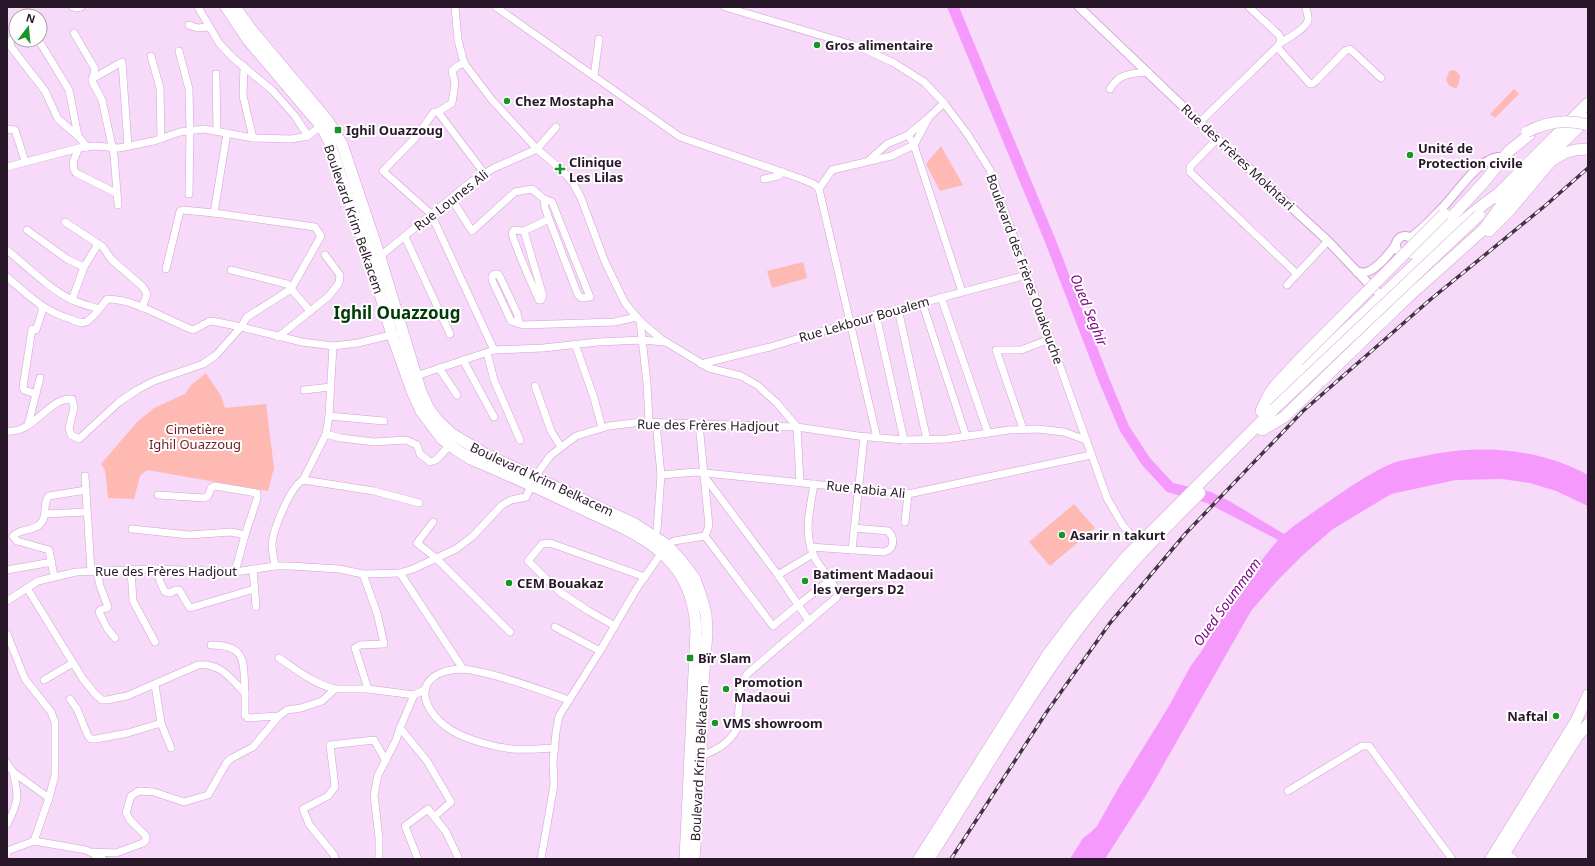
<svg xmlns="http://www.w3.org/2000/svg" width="1595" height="866" viewBox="0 0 1595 866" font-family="'Noto Sans',sans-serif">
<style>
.green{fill:#ffb9b3}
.water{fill:#f599fd}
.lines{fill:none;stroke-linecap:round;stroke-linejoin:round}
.minor-casing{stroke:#d1a1d4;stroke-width:8}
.tertiary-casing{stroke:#d1a1d4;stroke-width:10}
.primary-casing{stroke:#d1a1d4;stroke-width:12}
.trunk-casing{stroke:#d1a1d4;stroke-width:12}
.minor{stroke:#fff;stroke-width:7}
.tertiary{stroke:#fff;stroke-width:8}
.primary{stroke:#fff;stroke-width:11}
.trunk{stroke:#fff;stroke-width:11}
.rail-casing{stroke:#453246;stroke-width:3.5}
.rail{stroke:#fff;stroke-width:2;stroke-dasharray:6;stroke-linecap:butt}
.trunk-bridge-casing{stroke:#d1a1d4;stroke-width:12;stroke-linecap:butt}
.trunk-bridge{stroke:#fff;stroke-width:11}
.poi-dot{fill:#179527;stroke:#fff;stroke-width:1.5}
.labels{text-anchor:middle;stroke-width:4;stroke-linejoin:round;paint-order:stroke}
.poi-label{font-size:13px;font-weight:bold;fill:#29172a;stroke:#fff;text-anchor:start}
.street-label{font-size:13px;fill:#29172a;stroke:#fff}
.park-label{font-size:13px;fill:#721d1f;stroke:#fff}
.water-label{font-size:14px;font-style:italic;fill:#810a8b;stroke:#fff}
.district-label{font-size:17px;font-weight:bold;fill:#003a05;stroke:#fff}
</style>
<rect width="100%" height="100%" fill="#f7d9f9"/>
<g class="green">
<path d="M1452,70L1456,71L1460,76L1458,86L1456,88C1451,88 1447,84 1446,79L1449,72Z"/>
<polygon points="1514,89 1519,94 1495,118 1490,114"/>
<polygon points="941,146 963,185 940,191 926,164"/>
<polygon points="803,262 807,278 772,288 767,271"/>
<polygon points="206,373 221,396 225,408 266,404 274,468 268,491 147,470 140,476 134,499 108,498 105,470 101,464 137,422 154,408 185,394 191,385"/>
<polygon points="1074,504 1095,528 1050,566 1029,542"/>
</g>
<path class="water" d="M947,7H959L1055,238L1109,378L1129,426L1150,458L1173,483L1211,492L1231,502L1284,534C1297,523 1311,514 1325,504C1347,489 1369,473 1393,463C1401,460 1411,459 1420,457C1475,444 1537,447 1588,475V506L1556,491L1530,483L1502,479L1456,480L1391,494L1333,529L1303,555L1277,581L1251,611L1148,792L1105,859H1070L1083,838L1090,833L1097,826L1119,787L1169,706L1190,667L1201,652L1234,597L1256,567L1278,540L1207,503L1167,492L1142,465L1120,431L1099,382L1045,242Z"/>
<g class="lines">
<g class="minor-casing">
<g id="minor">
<polyline points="73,7 76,8 81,7"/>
<polyline points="198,7 219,43 232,57 273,91 295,116 308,136"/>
<polyline points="455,7 458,40 464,63 492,100 537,149 563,171 573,183 581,198 605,262 625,303 640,321 661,339 709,368 741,376 757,385 777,403 797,427 800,482"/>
<polyline points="496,7 680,137 799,178 814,184 819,189 877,438"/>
<polyline points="725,7 860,47 894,63 924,82 944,103 968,135 990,170 1107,498 1122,524 1141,547"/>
<polyline points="189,25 197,28 209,27"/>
<polyline points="74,33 95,69 92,81 102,100 114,155 118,205"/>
<polyline points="16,36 10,41 11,47 45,91 58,119 78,136"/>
<polyline points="36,40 41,44 69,90 78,136 87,147"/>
<path d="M1280,43C1287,39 1307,28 1308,20C1309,16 1306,11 1306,7"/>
<polyline points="1278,48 1310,84 1312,84 1316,81 1345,51 1350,49 1381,78"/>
<polyline points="179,51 189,89 190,131 189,194"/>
<polyline points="151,56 160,88 161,139"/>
<polyline points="464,63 457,66 452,71 455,83 452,103 438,112 434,112 415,138 383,171 431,214 494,350"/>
<polyline points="244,66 243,96 253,138"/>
<polyline points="216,74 217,131"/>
<polyline points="594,76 599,39"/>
<polyline points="92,79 122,62 128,146"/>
<path d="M1110,89C1118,74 1132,73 1148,72"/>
<polyline points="438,112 484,173"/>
<polyline points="1200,122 1279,45 1281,40 1279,35 1249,7"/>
<polyline points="7,129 15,130 16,133 25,161"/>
<polyline points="908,135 914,145 962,292"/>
<polyline points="1217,139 1190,167 1190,172 1297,274 1287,285"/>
<path d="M79,148C75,157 70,165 76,173L116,193"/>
<polyline points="868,161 887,144 908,135 926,120"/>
<polyline points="7,167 79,148 94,146 119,148 154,141 180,132 204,129 253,138 291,139 308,136 323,124"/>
<polyline points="764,179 778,176 783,172"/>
<polyline points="819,189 832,170 891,156 914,145 929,117 944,103"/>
<polyline points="451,198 472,231 515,192 532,189 544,199 552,202 590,297 582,298 578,295 549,219 545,208 544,199"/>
<polyline points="214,213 227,133"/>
<polyline points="65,222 103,247 111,259 143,287 147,294 142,308"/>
<polyline points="27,230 67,259 84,267"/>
<path d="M524,231L543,296L541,300H539C529,278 519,256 512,234L514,230L524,231L549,219"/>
<polyline points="405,237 450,334"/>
<path d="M7,250C28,267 48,288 72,300C81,304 90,306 99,309"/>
<polyline points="378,258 472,181 494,168 537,149 556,127"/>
<polyline points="231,270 287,284 310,311"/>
<polyline points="1297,274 1328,241"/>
<path d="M7,277C28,295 43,311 71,319C75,321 81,324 86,322C94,317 101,307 107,299C135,299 166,320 193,330L210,321L217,322L241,327L247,317L291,289L321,236L315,227L214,213L183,210L180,211L166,269"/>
<polyline points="941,297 988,433"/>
<polyline points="72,300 84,267 98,244"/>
<polyline points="922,302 966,436"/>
<polyline points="898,309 927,440"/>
<polyline points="876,315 904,440"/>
<polyline points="640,321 647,383 649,422"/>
<polyline points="519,323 517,313 500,277 498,274 495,274 492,276 492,280 511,321 523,325 614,322 637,317"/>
<polyline points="32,329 23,387 24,390 36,394"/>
<polyline points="36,330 42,312 42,307"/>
<polyline points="278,337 329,296 339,283 340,275 325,255"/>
<polyline points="575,344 594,398 602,428"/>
<polyline points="487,353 494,380 520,440"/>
<polyline points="463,360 494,417"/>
<polyline points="701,364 770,347 876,315 1027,275"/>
<polyline points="439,368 457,395"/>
<polyline points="416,376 494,350 543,348 598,342 642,340 665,342"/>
<polyline points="535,386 551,431 561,447"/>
<polyline points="304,390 331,387"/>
<polyline points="329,416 384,421"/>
<polyline points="656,423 661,475 657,530"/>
<polyline points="28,425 40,378"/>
<polyline points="1023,429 996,350 1021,350 1050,339"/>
<path d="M7,431C34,434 47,398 72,399L74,408L69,428L71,435L79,439L119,402L137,390L154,381L203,364L216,355L241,327L302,342L333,346L358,343L395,334"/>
<polyline points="326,434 341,438 374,442 406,440 417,445 420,454 430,462 436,460 450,445"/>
<polyline points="661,475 696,472 908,494 1091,455"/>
<polyline points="85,476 91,571"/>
<polyline points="704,476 778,575 809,621"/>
<polyline points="303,480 374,491 419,503"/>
<polyline points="158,495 204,498 208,496 211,488 215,486 257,493 257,499 245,535 235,572"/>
<polyline points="45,514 87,512"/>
<polyline points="433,522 417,543 436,558 510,632"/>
<polyline points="905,522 908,494"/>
<polyline points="132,529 189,535 231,532 245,535"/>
<polyline points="705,536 773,626 798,605 830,580"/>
<path d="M810,547L883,552C892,550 894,545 892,536L888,531L854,528"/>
<polyline points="852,550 864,437"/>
<path d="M275,566C274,559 272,551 272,544C273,530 290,487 303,480L326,434L329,416L333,346"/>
<polyline points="131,569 133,601 155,642"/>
<polyline points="156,569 161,584 165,592 171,593 175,590 179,590 190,608 254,589"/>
<polyline points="253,569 256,607"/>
<polyline points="7,570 52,562"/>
<polyline points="97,571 100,586 108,607 107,608 100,610 99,612 107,628 115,638"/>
<polyline points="400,573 463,669"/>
<polyline points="363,574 377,613 384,644 360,645 355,648 368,689"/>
<polyline points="778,575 813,554"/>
<path d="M54,576L49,550L17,541L13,536C20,528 34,532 41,523C48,515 42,503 49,496L86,490"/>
<path d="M27,588L83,679L96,695L102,700H107L127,696L198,665C221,663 230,678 245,693V715L248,718L279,716L287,710L301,708L322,701L335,689H368L414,695"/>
<polyline points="7,601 38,581 76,572 156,569 235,572 275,566 291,566 339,569 363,574 400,573 413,569 456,549 473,536 502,505 511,500 526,497 535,477 550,456 576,436 609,426 641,422 797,427 858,436 904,440 947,439 1009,430 1038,429 1064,432 1086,440"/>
<polyline points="615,626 587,610 560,592 528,561 542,544 550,543 645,577"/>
<polyline points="555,627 600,651"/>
<polyline points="7,634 25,679 51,712 55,722 55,775 49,798"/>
<path d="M211,645C248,645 243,663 245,693"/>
<path d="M279,658C297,670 314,684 335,689"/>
<polyline points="44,680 73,663"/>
<polyline points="155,685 161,723 171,748"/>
<polyline points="70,699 77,709 88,736 91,739 96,739 128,733 161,723"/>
<polyline points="400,728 427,761 451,802 434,817"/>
<path d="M555,748C541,749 526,750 512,749C494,747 467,740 451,730C417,708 412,671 462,669C468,669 474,671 480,672C510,678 540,690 569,700"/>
<path d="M701,756C717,750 728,744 737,729L741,686L747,674L837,597C839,587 821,569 816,560C802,534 810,511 814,484"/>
<polyline points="7,763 13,772 49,798 34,841 86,850 103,859"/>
<polyline points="1288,791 1362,746 1369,746 1452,859"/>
<path d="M7,824C19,802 19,796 13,772"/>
<polyline points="91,852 116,853 143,843 146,840 146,836 130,820 126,813 131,796 139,791 154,792 184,802 208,795 227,762 232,758 253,747 279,716"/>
<polyline points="1505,853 1514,859"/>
<polyline points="7,854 7,851 34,841"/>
<polyline points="335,859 334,855 309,824 303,809 328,796 335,787 330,745 374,740 386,761"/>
<polyline points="379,859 379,838 374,795 378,775 396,740 400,728 414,695 424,690"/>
<polyline points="418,859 405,826 428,809 446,832 458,857"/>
<polyline points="541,859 554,785 553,762 556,732 559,716 600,651 637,588 667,545 674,541 705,536 709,526 699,424"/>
</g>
</g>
<g class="tertiary-casing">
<g id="tertiary">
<polyline points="1079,7 1217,139 1328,241 1366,281 1385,299"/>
<circle cx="1405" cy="245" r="9"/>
<path d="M1410,238C1423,229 1433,217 1444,206C1458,191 1478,160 1498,157"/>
<path d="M1357,272C1360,272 1365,273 1367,272C1378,268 1390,253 1396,244"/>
</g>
</g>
<g class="primary-casing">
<g id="primary">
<path d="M226,7L248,40L321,126L329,141L370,260L392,335L412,391L421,411L442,439L455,449L471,459C513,477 553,495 593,514C619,526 646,537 666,557C687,577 695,603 696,631L685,859"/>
<polyline points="235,7 250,28 328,121 342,144 380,257 421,392 429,409 438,421 452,434 485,454 635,524 667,545 684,564 695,579 701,596 706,614 707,633 702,696 701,756 694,859"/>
</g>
</g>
<g class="trunk-casing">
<g id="trunk">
<polyline points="1494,198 1588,103"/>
<polyline points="1503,200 1588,118"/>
<polyline points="1489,231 1509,211 1551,161 1564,153 1575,150 1588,149"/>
<polyline points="1407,253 1415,253 1423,248 1485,181 1509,151 1529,135"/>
<path d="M1267,410C1295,374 1331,344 1364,313C1408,271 1450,228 1499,193"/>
<polyline points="1261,411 1268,396 1275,386 1298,361"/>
<polyline points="1262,430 1284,417 1406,299 1484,229 1508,196"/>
<polyline points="919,859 1048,654 1075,618 1125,558 1274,409"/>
<path d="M929,859C979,780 1026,698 1083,623C1118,576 1159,534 1200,493"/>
<polyline points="1491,859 1576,721 1588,695"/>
<polyline points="1501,859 1577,737 1588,724"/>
</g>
</g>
<use href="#minor" class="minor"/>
<use href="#tertiary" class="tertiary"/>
<use href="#primary" class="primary"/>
<use href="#trunk" class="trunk"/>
<g class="rail-casing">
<polyline id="rail" points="951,859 1046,713 1110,623 1186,533 1303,411 1431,299 1546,205 1588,168"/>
</g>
<use href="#rail" class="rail"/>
<g class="trunk-bridge-casing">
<g id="trunk-bridge">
<path d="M1527,132C1546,122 1567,119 1588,125"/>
<polyline points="1298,361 1444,214"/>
<polyline points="1274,409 1479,215"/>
</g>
</g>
<use href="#trunk-bridge" class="trunk-bridge"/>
</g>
<g class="poi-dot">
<circle cx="817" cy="45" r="4"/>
<circle cx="507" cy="101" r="4"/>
<rect x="334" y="126" width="8" height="8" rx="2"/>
<circle cx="1410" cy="155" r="4"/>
<path d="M558 163h4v4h4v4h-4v4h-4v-4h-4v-4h4z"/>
<circle cx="1062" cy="535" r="4"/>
<circle cx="805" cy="581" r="4"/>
<circle cx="509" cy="583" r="4"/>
<rect x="686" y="654" width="8" height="8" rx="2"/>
<circle cx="726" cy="689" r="4"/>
<circle cx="1556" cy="716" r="4"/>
<circle cx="715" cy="723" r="4"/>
</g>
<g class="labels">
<g class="poi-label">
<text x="825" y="50">Gros alimentaire</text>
<text x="515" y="106">Chez Mostapha</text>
<text x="346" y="135">Ighil Ouazzoug</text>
<text x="1418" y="153">Unité de<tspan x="1418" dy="15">Protection civile</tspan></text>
<text x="569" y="167">Clinique<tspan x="569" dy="15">Les Lilas</tspan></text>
<text x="1070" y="540">Asarir n takurt</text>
<text x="813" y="579">Batiment Madaoui<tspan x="813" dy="15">les vergers D2</tspan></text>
<text x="517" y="588">CEM Bouakaz</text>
<text x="698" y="663">Bïr Slam</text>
<text x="734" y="687">Promotion<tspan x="734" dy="15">Madaoui</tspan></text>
<text x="1548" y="721" text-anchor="end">Naftal</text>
<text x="723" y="728">VMS showroom</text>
</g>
<g class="street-label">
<text transform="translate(1238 157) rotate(43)" y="5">Rue des Frères Mokhtari</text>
<text transform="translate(451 200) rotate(-38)" y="5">Rue Lounes Ali</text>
<text transform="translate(354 219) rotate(71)" y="5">Boulevard Krim Belkacem</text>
<text transform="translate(1025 269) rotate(70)" y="5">Boulevard des Frères Ouakouche</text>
<text transform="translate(864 319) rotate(-16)" y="5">Rue Lekbour Boualem</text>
<text transform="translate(708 425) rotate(1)" y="5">Rue des Frères Hadjout</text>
<text transform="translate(542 479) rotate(25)" y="5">Boulevard Krim Belkacem</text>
<text transform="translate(866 489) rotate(6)" y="5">Rue Rabia Ali</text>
<text x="166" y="576">Rue des Frères Hadjout</text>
<text transform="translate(699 763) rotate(-87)" y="5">Boulevard Krim Belkacem</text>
</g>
<g class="park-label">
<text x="195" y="434">Cimetière<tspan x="195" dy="15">Ighil Ouazzoug</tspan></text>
</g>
<g class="water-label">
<text transform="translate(1089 310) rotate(68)" y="5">Oued Seghir</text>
<text transform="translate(1227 602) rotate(-54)" y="5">Oued Soummam</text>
</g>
<g class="district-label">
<text x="397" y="319">Ighil Ouazzoug</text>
</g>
</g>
<rect width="1595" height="866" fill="none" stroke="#29172a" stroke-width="16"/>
<g transform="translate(28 28) rotate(16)"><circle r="19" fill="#ffffff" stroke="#a9a2aa"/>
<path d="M0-3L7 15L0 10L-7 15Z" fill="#179527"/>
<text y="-6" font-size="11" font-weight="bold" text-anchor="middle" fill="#29172a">N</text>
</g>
</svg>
